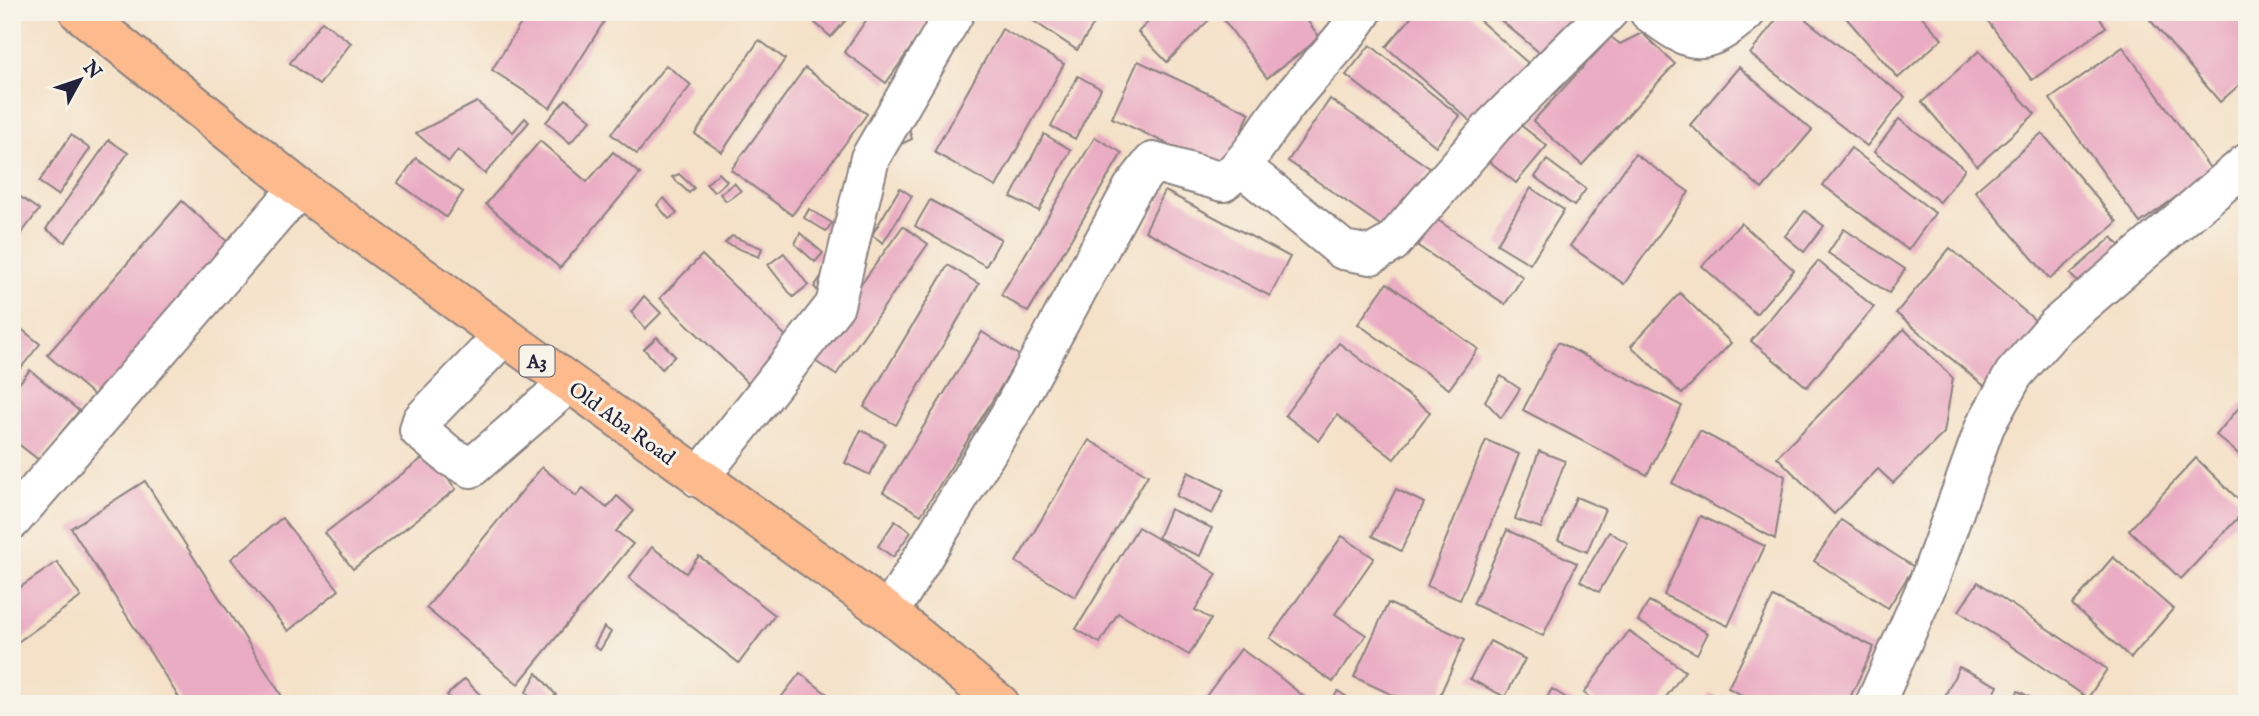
<svg xmlns="http://www.w3.org/2000/svg" width="2259" height="716" viewBox="0 0 2259 716" font-family="'IM FELL English',serif">
<style>
.building{fill:#eaacc3}
.lines{fill:none;stroke-linecap:round;stroke-linejoin:round}
.minor-casing{stroke:#8b8281;stroke-width:42}
.major-casing{stroke:#8b8281;stroke-width:42}
.minor{stroke:#fff;stroke-width:38}
.major{stroke:#fcba8d;stroke-width:38}
.labels{text-anchor:middle;stroke-width:6;stroke-linejoin:round;paint-order:stroke}
.shield{fill:#f7f3e8;stroke:#62616f;stroke-width:2}
.shield-label{font-size:19px;font-weight:bold;fill:#22223b}
.street-label{font-size:21px;fill:#22223b;stroke:#f7f3e8}
</style>
<rect width="100%" height="100%" fill="#f7f3e8"/>
<filter id="ink" filterUnits="userSpaceOnUse"><feTurbulence type="fractalNoise" baseFrequency=".0143" numOctaves="2"/><feDisplacementMap in="SourceGraphic" scale="14" xChannelSelector="R" yChannelSelector="G"/><feConvolveMatrix kernelMatrix="1 2 1 2 8 2 1 2 1" color-interpolation-filters="sRGB"/></filter>
<filter id="wash" filterUnits="userSpaceOnUse"><feTurbulence type="fractalNoise" baseFrequency=".00686" numOctaves="4" result="noise"/><feDisplacementMap in="SourceGraphic" scale="28" xChannelSelector="R" yChannelSelector="G"/><feGaussianBlur stdDeviation="1.57" result="paint"/><feColorMatrix in="noise" values="0 0 0 0 0 0 0 0 0 0 0 0 0 0 0 0 0 1.4 0 .05"/><feComposite in="paint" operator="in"/></filter>
<g filter="url(#wash)">
<rect width="100%" height="100%" fill="#f4e1c7"/>
<g id="blocks">
<g class="building">
<polygon points="528,12 610,12 550,108 492,70"/>
<polygon points="818,12 853,12 831,37 812,20"/>
<polygon points="872,12 936,12 886,83 844,52"/>
<polygon points="1020,12 1102,12 1077,50"/>
<polygon points="1158,12 1208,12 1212,17 1167,62 1138,32"/>
<polygon points="1218,12 1301,12 1320,38 1267,78"/>
<polygon points="1416,12 1470,12 1528,63 1475,125 1386,47"/>
<polygon points="1491,12 1587,12 1547,59"/>
<polygon points="1782,12 1796,12 1905,97 1867,146 1750,54"/>
<polygon points="1841,12 1918,12 1942,39 1898,78"/>
<polygon points="1981,12 2095,12 2106,27 2032,80"/>
<polygon points="2149,12 2237,12 2247,24 2247,78 2220,102 2146,15"/>
<polygon points="322,21 351,43 319,85 290,63"/>
<polygon points="1002,29 1064,64 996,187 934,152"/>
<polygon points="1642,33 1675,64 1582,165 1533,121 1611,37 1620,44"/>
<polygon points="759,40 785,59 722,152 695,134"/>
<polygon points="1370,45 1460,116 1436,146 1346,75"/>
<polygon points="2123,47 2212,171 2140,223 2050,99"/>
<polygon points="1979,51 2035,114 1977,166 1922,102"/>
<polygon points="1138,61 1250,113 1223,170 1112,118"/>
<polygon points="666,65 691,85 637,154 611,134"/>
<polygon points="1739,67 1812,130 1762,189 1690,125"/>
<polygon points="805,68 867,114 792,215 731,170"/>
<polygon points="1078,76 1101,89 1075,139 1051,126"/>
<polygon points="566,99 591,120 570,143 546,122"/>
<polygon points="1330,99 1431,169 1389,231 1288,161"/>
<polygon points="477,102 513,132 525,118 529,122 485,174 458,150 449,162 416,133"/>
<polygon points="1899,119 1965,169 1940,202 1874,152"/>
<polygon points="1518,123 1547,146 1516,183 1488,160"/>
<polygon points="909,128 912,139 893,148"/>
<polygon points="2042,133 2117,222 2050,279 1975,191"/>
<polygon points="1044,134 1071,150 1039,211 1011,197"/>
<polygon points="71,135 90,149 58,195 39,182"/>
<polygon points="1095,137 1122,153 1028,312 1001,295"/>
<polygon points="109,140 128,153 65,242 46,229"/>
<polygon points="540,141 587,182 613,152 640,174 560,268 486,204"/>
<polygon points="1851,148 1935,213 1908,250 1823,185"/>
<polygon points="1635,154 1689,192 1624,284 1570,246"/>
<polygon points="416,158 463,192 446,217 398,183"/>
<polygon points="1547,160 1586,189 1574,206 1535,177"/>
<polygon points="719,173 727,181 714,192 706,184"/>
<polygon points="679,174 694,188 689,193 672,177"/>
<polygon points="734,183 741,191 726,201 720,194"/>
<polygon points="900,188 912,196 883,243 872,235"/>
<polygon points="1531,188 1564,210 1530,264 1497,244"/>
<polygon points="12,191 39,210 12,246"/>
<polygon points="1165,191 1290,257 1270,296 1145,231"/>
<polygon points="664,198 677,213 669,219 657,205"/>
<polygon points="930,200 1001,239 986,266 915,226"/>
<polygon points="182,201 231,245 97,398 47,355"/>
<polygon points="809,209 832,223 826,231 804,218"/>
<polygon points="1805,211 1824,226 1804,252 1785,236"/>
<polygon points="1436,219 1523,277 1505,304 1418,246"/>
<polygon points="1741,223 1794,270 1756,314 1702,266"/>
<polygon points="903,226 928,244 836,375 809,357"/>
<polygon points="1844,229 1905,269 1889,293 1828,253"/>
<polygon points="800,233 823,253 815,262 795,244"/>
<polygon points="732,236 762,248 759,257 725,243"/>
<polygon points="2112,237 2127,254 2086,291 2070,274"/>
<polygon points="1950,248 2042,326 1988,389 1896,313"/>
<polygon points="784,253 808,285 793,297 768,265"/>
<polygon points="702,255 792,342 750,385 660,298"/>
<polygon points="1818,261 1874,307 1807,387 1751,341"/>
<polygon points="948,265 979,284 896,425 864,407"/>
<polygon points="827,268 820,293 814,287"/>
<polygon points="1387,283 1478,349 1449,389 1358,324"/>
<polygon points="1680,293 1731,343 1682,394 1631,346"/>
<polygon points="644,296 661,313 645,329 631,312"/>
<polygon points="14,323 40,344 12,379 12,325"/>
<polygon points="1904,329 1953,378 1944,433 1893,483 1878,469 1834,514 1777,457"/>
<polygon points="982,332 1020,356 921,515 883,492"/>
<polygon points="657,337 675,356 662,369 644,349"/>
<polygon points="1558,342 1682,406 1647,475 1523,410"/>
<polygon points="1339,343 1430,412 1394,459 1337,415 1319,441 1285,415"/>
<polygon points="30,370 79,411 39,460 12,439 12,392"/>
<polygon points="1501,376 1520,389 1501,418 1485,401"/>
<polygon points="2247,398 2247,461 2216,435"/>
<polygon points="861,430 885,443 870,475 845,463"/>
<polygon points="1700,431 1785,476 1775,539 1672,483"/>
<polygon points="1089,440 1148,475 1075,597 1016,562"/>
<polygon points="1486,440 1519,454 1460,600 1427,586"/>
<polygon points="1539,451 1565,461 1541,528 1515,519"/>
<polygon points="428,454 456,489 353,569 325,533"/>
<polygon points="2196,458 2247,508 2181,579 2129,530"/>
<polygon points="542,467 576,496 583,488 607,508 617,496 634,511 616,531 633,544 518,684 426,608"/>
<polygon points="1188,472 1224,490 1212,514 1176,496"/>
<polygon points="145,481 287,704 183,704 71,528"/>
<polygon points="1396,489 1424,503 1401,551 1372,536"/>
<polygon points="1576,497 1605,509 1587,552 1558,540"/>
<polygon points="1170,509 1212,528 1200,556 1158,538"/>
<polygon points="1700,516 1765,546 1728,626 1664,595"/>
<polygon points="282,518 339,590 288,631 231,559"/>
<polygon points="1841,520 1914,567 1888,608 1814,561"/>
<polygon points="895,521 911,532 893,557 878,546"/>
<polygon points="1138,527 1217,574 1195,610 1211,619 1189,655 1118,613 1100,643 1076,629"/>
<polygon points="1507,530 1577,563 1543,636 1473,604"/>
<polygon points="1609,532 1628,543 1599,592 1580,581"/>
<polygon points="1342,536 1374,558 1335,614 1366,635 1333,682 1270,638"/>
<polygon points="652,547 686,573 699,556 775,615 739,663 629,578"/>
<polygon points="2113,557 2173,609 2131,658 2072,605"/>
<polygon points="57,562 81,597 12,646 12,593"/>
<polygon points="1978,582 2107,669 2088,698 1959,611"/>
<polygon points="1773,597 1874,647 1847,704 1760,704 1728,688"/>
<polygon points="1649,601 1708,633 1697,654 1638,621"/>
<polygon points="1388,603 1465,639 1436,704 1412,704 1354,677"/>
<polygon points="604,627 611,632 600,650 594,646"/>
<polygon points="1629,631 1685,671 1661,704 1598,704 1584,693"/>
<polygon points="1490,641 1525,659 1505,697 1470,679"/>
<polygon points="1241,649 1277,675 1313,704 1201,703"/>
<polygon points="1959,667 1998,686 1989,704 1941,704"/>
<polygon points="537,673 556,695 546,704 536,704 526,692"/>
<polygon points="800,673 840,704 776,704"/>
<polygon points="465,679 485,700 482,704 456,704 447,695"/>
<polygon points="1552,689 1576,704 1543,704"/>
<polygon points="1338,691 1357,704 1329,704"/>
<polygon points="2018,691 2043,704 2012,704"/>
<polygon points="1710,694 1730,704 1706,704"/>
</g>
</g>
</g>
<g filter="url(#ink)">
<use href="#blocks" fill-opacity="0" stroke="#8b8281" stroke-width="2"/>
<g class="lines">
<g class="minor-casing">
<g id="minor">
<path d="M1649,12C1693,45 1703,49 1746,12"/>
<polyline points="1242,167 1343,250 1371,255 1392,243 1494,125 1608,12"/>
<polyline points="503,336 422,420 419,430 451,457 471,468 568,384"/>
<polyline points="699,478 835,305 870,158 955,12"/>
<polyline points="12,520 299,188"/>
<path d="M889,613L1010,414L1132,189L1153,162L1223,182C1250,161 1264,132 1285,106C1310,73 1340,47 1362,12"/>
<polyline points="1875,704 1929,581 1985,426 2014,374 2056,326 2247,163"/>
</g>
</g>
<g class="major-casing">
<polyline id="major" points="79,12 299,188 889,613 1000,704"/>
</g>
<use href="#minor" class="minor"/>
<use href="#major" class="major"/>
</g>
</g>
<g class="labels">
<rect class="shield" x="519.5" y="345.5" width="35" height="31" rx="5"/>
<g class="shield-label">
<text x="537" y="368">A3</text>
</g>
<g class="street-label">
<text transform="translate(622 423) rotate(36)" y="7">Old Aba Road</text>
</g>
</g>
<rect width="2259" height="716" fill="none" stroke="#f7f3e8" stroke-width="42"/>
<g transform="translate(80 80) rotate(50)" stroke="#f7f3e8" stroke-width="5" paint-order="stroke">
<path d="M0-5L12 26L0 18L-12 26Z" fill="#22223b"/>
<text y="-10" font-size="19" font-weight="bold" text-anchor="middle" fill="#22223b">N</text>
</g>
</svg>
